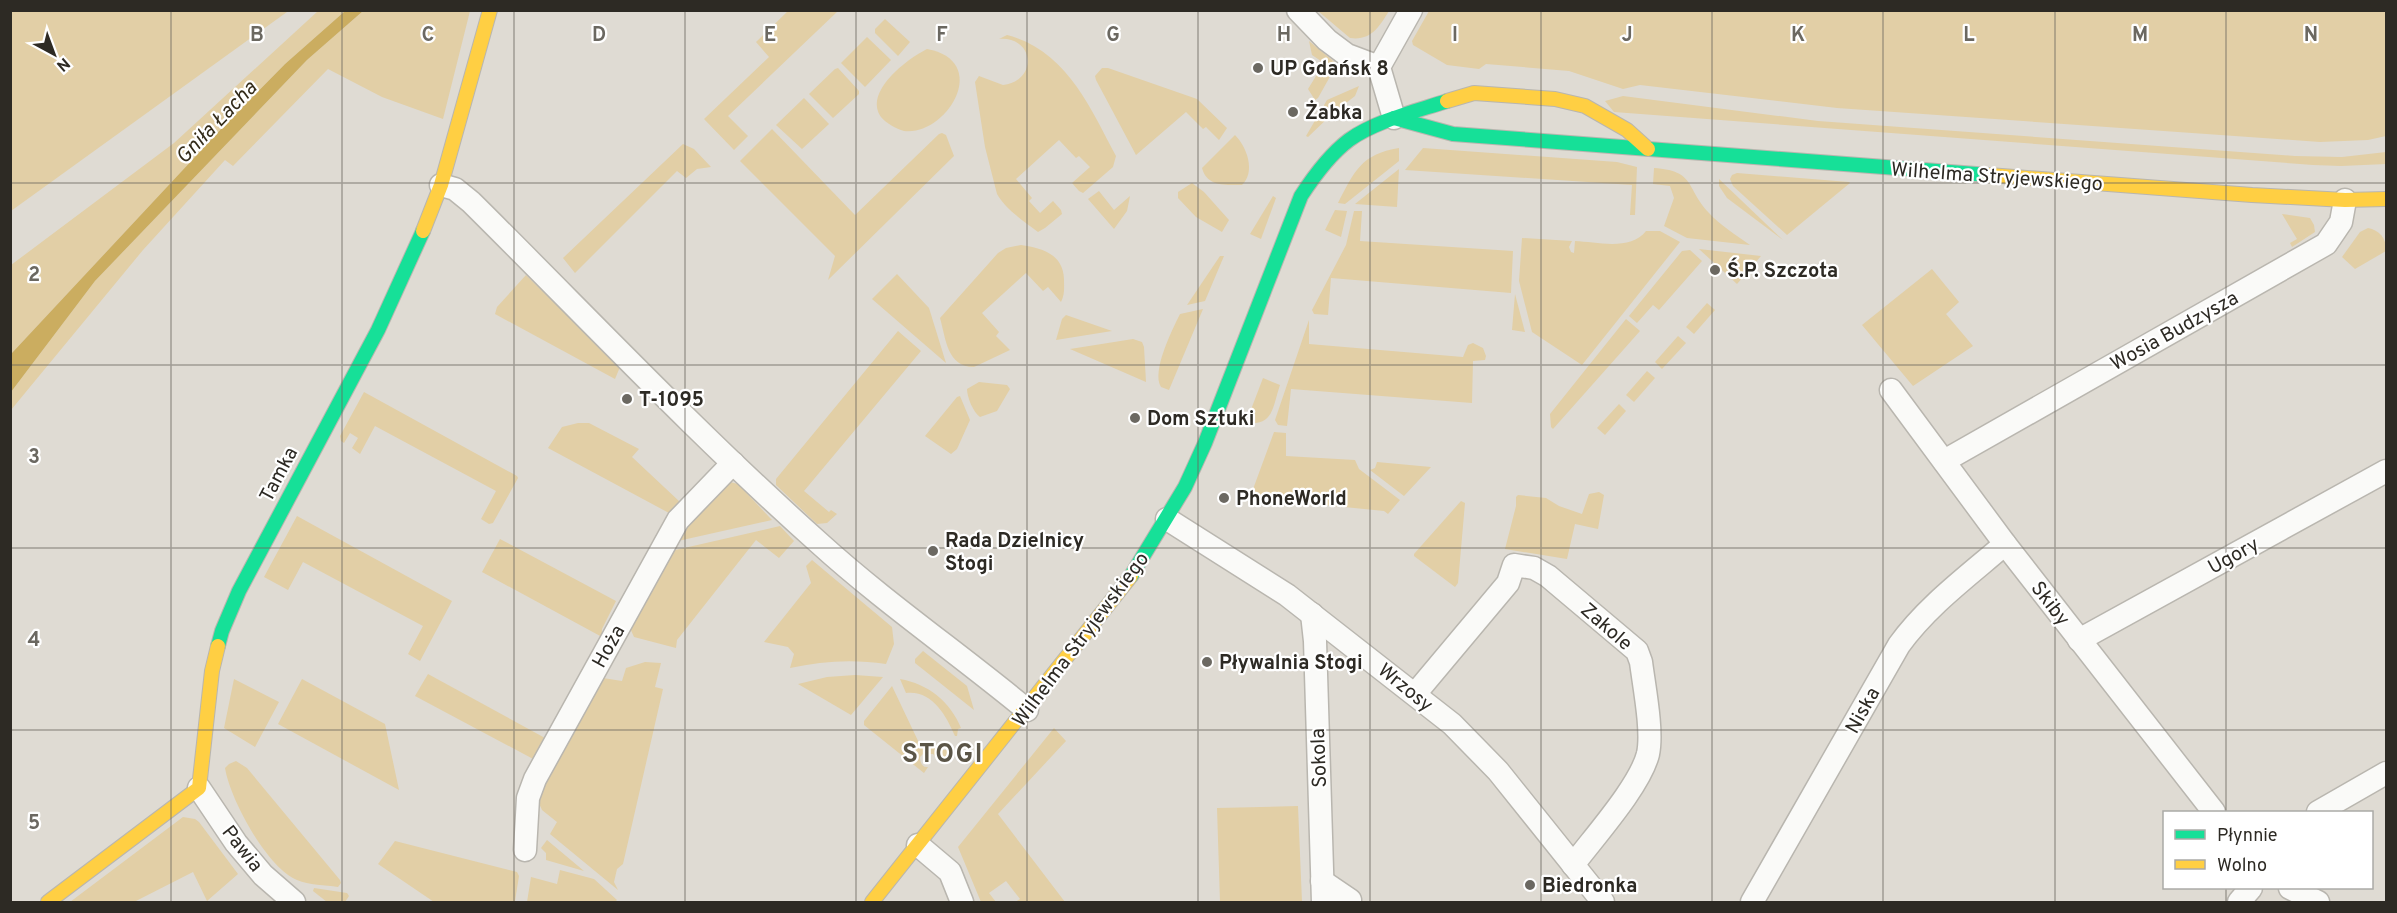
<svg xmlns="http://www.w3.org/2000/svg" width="2397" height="913" viewBox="0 0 2397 913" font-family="Overpass,sans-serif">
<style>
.green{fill:#e2cfa6}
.water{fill:#cbad60}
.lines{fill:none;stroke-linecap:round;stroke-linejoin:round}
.street-casing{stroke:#b9b6af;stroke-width:25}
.fast-casing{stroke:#b9b6af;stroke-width:16}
.slow-casing{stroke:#b9b6af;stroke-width:16}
.street{stroke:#fafaf8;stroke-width:22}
.fast{stroke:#16e098;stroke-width:14}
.slow{stroke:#ffcf43;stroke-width:14}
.grid{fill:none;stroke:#6b6861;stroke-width:1.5;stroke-opacity:0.55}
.poi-dot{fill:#6b6861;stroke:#fff;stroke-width:2}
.labels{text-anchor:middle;stroke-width:4.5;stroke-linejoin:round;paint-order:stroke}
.poi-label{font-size:20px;font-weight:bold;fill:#2d2a24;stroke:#fff;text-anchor:start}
.street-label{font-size:20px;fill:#2d2a24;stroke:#fff}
.water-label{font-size:21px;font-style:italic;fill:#332b19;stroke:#fff}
.district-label{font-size:26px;font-weight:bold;letter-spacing:1.5px;fill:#5b5547;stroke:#fff}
.grid-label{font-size:20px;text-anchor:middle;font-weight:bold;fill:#6b6861;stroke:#fff;stroke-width:4.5;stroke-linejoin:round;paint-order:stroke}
</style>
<rect width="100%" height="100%" fill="#dfdbd3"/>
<g class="green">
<polygon points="11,10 286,10 287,12 11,211"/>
<polygon points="789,10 838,11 728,116 748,136 734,150 704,119 769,57 756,42"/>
<polygon points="318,11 345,11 285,64 222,128 11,354 11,265 174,143"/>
<polygon points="363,11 470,11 443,119 382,97 328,69 233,166 225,160 143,250 11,410 11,392 95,281 307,60"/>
<path d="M1318,11H1389C1379,27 1371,41 1350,38Z"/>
<polygon points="1429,11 2386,11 2386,136 2368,140 2320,142 1837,108 1640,85 1623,89 1569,71 1486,64 1479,69 1447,65 1413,45 1412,41"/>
<polygon points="885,19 910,42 898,56 875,33 875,29"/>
<path d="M1007,35C1066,50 1090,107 1116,156L1113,167L1083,193L1079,191L1072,183L1090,167L1079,156L1076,158L1059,140L1016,179L1032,198L1029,201L1040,213L1053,201L1061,210L1062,214L1045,228L1038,232C1024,221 1006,210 997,194L985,147L975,82L979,76L1003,85C1039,80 1034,36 999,39Z"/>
<polygon points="867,37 891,60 865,87 841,63"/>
<polygon points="1309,41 1337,64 1318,98 1315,100 1308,89 1324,63 1312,55"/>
<path d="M927,49C992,61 947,136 904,131C896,129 886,123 881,117C863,92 907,59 927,49Z"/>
<polygon points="838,68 859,91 859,94 833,118 809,94 835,69"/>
<polygon points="1102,68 1108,68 1197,99 1227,128 1219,140 1206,127 1203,129 1186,112 1136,155 1096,80 1095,76"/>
<polygon points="1359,86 1355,96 1332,114 1308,137 1306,136 1327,100"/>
<polygon points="1623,96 1818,121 2295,156 2342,157 2386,152 2386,164 2341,166 2313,165 1614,112 1605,101"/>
<polygon points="804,98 829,124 802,149 776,125"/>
<polygon points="772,129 855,215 939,134 942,133 946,135 954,156 828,280 835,256 740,161"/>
<path d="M1235,135C1247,147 1256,172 1242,185C1226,185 1207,187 1202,168Z"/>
<polygon points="683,144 694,149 711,167 697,169 686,178 677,171 575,273 563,258"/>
<path d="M1399,148V161L1345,204L1338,203C1354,172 1361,154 1399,148Z"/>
<polygon points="1423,148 1617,162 1637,167 1635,215 1630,215 1632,185 1405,170"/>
<path d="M1654,168C1696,171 1685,187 1709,213C1720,225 1736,235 1750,245L1687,238L1664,226L1674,198L1670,186L1653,184Z"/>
<polygon points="1399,169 1397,207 1355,204"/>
<polygon points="1737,173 1849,182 1850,183 1787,235 1733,186 1730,179 1732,175"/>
<polygon points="1719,179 1783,240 1727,198 1719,186"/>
<polygon points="1192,183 1204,192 1229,220 1222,232 1196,217 1178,198 1178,192"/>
<polygon points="1099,191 1114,210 1130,196 1127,211 1114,229 1088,199"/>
<polygon points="1273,196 1276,198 1261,239 1250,234"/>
<polygon points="1335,210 1347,211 1341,237 1325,230"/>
<polygon points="1354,211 1362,211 1360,241 1513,251 1511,293 1331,278 1328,315 1314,314 1312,310 1346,245"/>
<polygon points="2282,214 2310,218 2314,225 2315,232 2292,247 2290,243 2297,239"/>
<path d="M2368,228C2380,230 2387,240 2386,251L2355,269L2342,257L2360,232Z"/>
<path d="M1646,231H1660L1680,242L1582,365L1532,332L1519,281L1522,238L1572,241L1569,247L1571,252L1574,253L1575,241C1597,242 1631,251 1646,231Z"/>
<path d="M1021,245C1042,248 1063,254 1064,279C1064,288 1065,294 1061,302L1048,287L1043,291L1026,273L982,313L999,332L996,336L1010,350L974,367C947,367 946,339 940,318L998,253L1006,248Z"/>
<polygon points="1699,249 1761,256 1737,284"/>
<polygon points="1690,250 1702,261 1659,310 1653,305 1637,323 1629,316 1682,251"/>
<polygon points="1220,256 1224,256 1205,301 1187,305"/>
<polygon points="1932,269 1959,302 1946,314 1973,346 1913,386 1862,325"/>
<polygon points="897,274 929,308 946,363 872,299"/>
<polygon points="526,275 620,367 615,379 495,314 497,307"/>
<polygon points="1515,294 1525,332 1512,330"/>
<polygon points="1707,303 1715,310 1694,334 1686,327"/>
<path d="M1203,309L1169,390L1161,387C1151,372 1172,330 1180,314Z"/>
<polygon points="1066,315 1112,331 1056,340 1062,319"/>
<polygon points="1626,319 1640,331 1553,429 1551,427 1550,414"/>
<polygon points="1309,320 1309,344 1463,357 1468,345 1473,343 1483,348 1486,356 1485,360 1473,361 1472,403 1291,389 1287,426 1278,425 1275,420"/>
<polygon points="898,331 921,351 804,491 829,512 831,510 837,514 827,523 817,524 776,485 776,479"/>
<polygon points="1678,336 1686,343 1662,369 1655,362"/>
<polygon points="1133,339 1142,342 1144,347 1146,382 1070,349"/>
<polygon points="1647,371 1655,378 1634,402 1626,395"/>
<path d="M1263,378L1280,385C1273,405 1274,425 1249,423L1247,420Z"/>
<path d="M979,382L1007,385L1010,389L997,411L980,417C973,412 967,397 967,389Z"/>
<polygon points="364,392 517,476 518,478 493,523 489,524 481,519 496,491 375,426 360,454 352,448 358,438 350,433 344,443 341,441 340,436"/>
<polygon points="960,396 970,420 957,449 951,454 925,436 957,397"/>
<polygon points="1619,404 1626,411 1605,435 1597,428"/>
<polygon points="578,423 589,423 639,449 632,457 680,502 669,513 548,448 562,427"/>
<polygon points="1274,432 1286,433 1286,456 1355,460 1359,469 1400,500 1388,514 1384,511 1294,502 1249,500"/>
<polygon points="1377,462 1431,467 1404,496 1370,470 1375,468"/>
<polygon points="730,482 738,484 772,520 678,541 682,527"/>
<polygon points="1599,492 1604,495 1598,529 1575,524 1567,559 1505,549 1516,506 1516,497 1518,495 1546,498 1559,506 1582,514 1589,494"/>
<polygon points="1461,501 1465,503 1458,583 1455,587 1414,556 1414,554"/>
<polygon points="297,516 452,601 420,661 408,654 423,626 303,562 288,590 264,577"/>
<polygon points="780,526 794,541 779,558 756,540 677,640 676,648 634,637 630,628 671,551"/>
<polygon points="500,539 616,601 602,629 602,637 482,572"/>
<path d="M812,560L892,627L894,644L886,664C853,659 822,661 790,668L794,654L788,647L764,642L811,583L806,566Z"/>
<polygon points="923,651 967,686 974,710 915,663 915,659"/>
<polygon points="645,662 661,663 655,687 663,689 623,864 617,869 614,882 618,890 550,834 557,822 542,810 537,799 603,678 622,681 626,668"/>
<polygon points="428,674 545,738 535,760 415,696"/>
<polygon points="855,675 883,677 851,715 798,684 827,677"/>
<polygon points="234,679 279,702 255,747 224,728"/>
<polygon points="302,679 385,724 399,790 278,724"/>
<path d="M900,679C928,684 950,701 961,728L958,729L957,736H955C946,715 932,690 906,693Z"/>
<path d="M892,686L920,745L944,750H948L949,746L951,749L943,760L941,757L937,758L933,754H923L920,757C920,762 922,768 928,767L924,773L864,725V721Z"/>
<polygon points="1054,728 1066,741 998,814 1065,902 1015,902 1020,899 1006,881 989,893 996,902 981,902 958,847"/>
<path d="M236,761L247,768L340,880L341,883L338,887C325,885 309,885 297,880C267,868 230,799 225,768L229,764Z"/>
<polygon points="1298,806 1302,902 1220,902 1217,808"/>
<polygon points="183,817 195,819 199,822 238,874 207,901 193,872 134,902 70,902"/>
<polygon points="547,840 584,871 546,860 546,853 541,848"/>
<polygon points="395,841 517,872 519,876 515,901 434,902 378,864"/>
<polygon points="560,870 594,879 617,900 615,902 527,902 531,877 557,884"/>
<polygon points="314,888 347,893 349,896 345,902 327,902 313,891"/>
</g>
<polygon class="water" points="345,11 363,11 307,60 95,281 11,392 11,354 222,128 285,64"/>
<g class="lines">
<g class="street-casing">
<g id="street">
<polyline points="1298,10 1327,40 1347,55 1379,67"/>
<polyline points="1394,118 1379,67 1411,10"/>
<path d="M441,185L455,189L471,202C586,316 697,434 818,542C884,602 958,653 1027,710"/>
<polyline points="1891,390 2005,544 2214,812"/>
<polyline points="1944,461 2326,244 2341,222 2345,200"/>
<polyline points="1167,519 1287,595 1452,724 1498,771 1603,902"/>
<polyline points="1312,614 1315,641 1323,902"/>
<polyline points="2079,640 2386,471"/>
<path d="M1415,694L1508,583L1514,565L1534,568L1548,576L1637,651L1641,662C1644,686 1653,731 1648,754C1640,786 1594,837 1573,865"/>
<polyline points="199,788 236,843 263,875 294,902"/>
<polyline points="2318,812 2386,773"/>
<polyline points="918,845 950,872 962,902"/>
<polyline points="525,850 528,798 535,779 678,520 733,463"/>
<polyline points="1322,881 1350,900"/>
<polyline points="2290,888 2318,902"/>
<path d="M1752,902L1899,645C1927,606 1968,576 2005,544"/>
<polyline points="2239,902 2251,888"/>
</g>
</g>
<g class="fast-casing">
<g id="fast">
<polyline points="1394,118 1453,134 1989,175"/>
<path d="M1131,576L1185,487L1205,443L1301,196C1314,176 1329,155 1349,140C1375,121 1417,111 1447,101"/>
<polyline points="218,646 222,631 239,591 378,330 423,231"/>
</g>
</g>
<g class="slow-casing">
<g id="slow">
<polyline points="1447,101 1474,93 1555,99 1585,106 1627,130 1648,149"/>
<polyline points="1989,175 2252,195 2345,200 2386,199"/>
<polyline points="423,231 441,185 490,10"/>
<polyline points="48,902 199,788 212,671 218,646"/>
<polyline points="872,902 1131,576"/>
</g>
</g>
<use href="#street" class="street"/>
<use href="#fast" class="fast"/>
<use href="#slow" class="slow"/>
</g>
<path class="grid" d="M171,10V902M342,10V902M514,10V902M685,10V902M856,10V902M1027,10V902M1198,10V902M1370,10V902M1541,10V902M1712,10V902M1883,10V902M2055,10V902M2226,10V812M10,183H2386M10,365H2386M10,548H2386M10,730H2386M2226,888V902"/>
<g class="poi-dot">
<circle cx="1258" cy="68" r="6"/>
<circle cx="1293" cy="112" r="6"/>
<circle cx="1715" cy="270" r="6"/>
<circle cx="627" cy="399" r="6"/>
<circle cx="1135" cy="418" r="6"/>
<circle cx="1224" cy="498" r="6"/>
<circle cx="933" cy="551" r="6"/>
<circle cx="1207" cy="662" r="6"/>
<circle cx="1530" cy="885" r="6"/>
</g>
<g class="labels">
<g class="poi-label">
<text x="1270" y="75">UP Gdańsk 8</text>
<text x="1305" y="119">Żabka</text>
<text x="1727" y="277">Ś.P. Szczota</text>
<text x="639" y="406">T-1095</text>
<text x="1147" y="425">Dom Sztuki</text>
<text x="1236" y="505">PhoneWorld</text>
<text x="945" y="547">Rada Dzielnicy<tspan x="945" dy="23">Stogi</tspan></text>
<text x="1219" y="669">Pływalnia Stogi</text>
<text x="1542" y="892">Biedronka</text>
</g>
<g class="street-label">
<text transform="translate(1997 176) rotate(4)" y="7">Wilhelma Stryjewskiego</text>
<text transform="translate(2174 330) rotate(-29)" y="7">Wosia Budzysza</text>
<text transform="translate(278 474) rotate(-62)" y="7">Tamka</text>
<text transform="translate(2233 555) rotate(-29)" y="7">Ugory</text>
<text transform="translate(2051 603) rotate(52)" y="7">Skiby</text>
<text transform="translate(1607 626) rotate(41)" y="7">Zakole</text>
<text transform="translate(1080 639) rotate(-53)" y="7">Wilhelma Stryjewskiego</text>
<text transform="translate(608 646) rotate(-61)" y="7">Hoża</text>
<text transform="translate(1406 687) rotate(39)" y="7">Wrzosy</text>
<text transform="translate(1862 710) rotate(-61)" y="7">Niska</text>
<text transform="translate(1318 758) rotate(-92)" y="7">Sokola</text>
<text transform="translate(243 848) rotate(52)" y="7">Pawia</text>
</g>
<g class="water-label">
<text transform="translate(216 122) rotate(-46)" y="7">Gniła Łacha</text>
</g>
<g class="district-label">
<text x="943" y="762">STOGI</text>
</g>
</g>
<g class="grid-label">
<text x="257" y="41">B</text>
<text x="428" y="41">C</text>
<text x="599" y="41">D</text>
<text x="770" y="41">E</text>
<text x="942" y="41">F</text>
<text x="1113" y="41">G</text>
<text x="1284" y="41">H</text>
<text x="1455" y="41">I</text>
<text x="1627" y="41">J</text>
<text x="1798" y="41">K</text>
<text x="1969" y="41">L</text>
<text x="2140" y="41">M</text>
<text x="2311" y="41">N</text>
<text x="34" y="281">2</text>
<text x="34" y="463">3</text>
<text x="34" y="646">4</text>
<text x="34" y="829">5</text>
</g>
<rect width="2397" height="913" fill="none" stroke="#2d2a24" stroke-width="24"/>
<rect x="2163" y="811" width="210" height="78" fill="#ffffff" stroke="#abaaa7" stroke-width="1.5"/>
<rect x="2175" y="830" width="30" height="9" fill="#16e098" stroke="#abaaa7" stroke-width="1.5"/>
<text x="2217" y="841" font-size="18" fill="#2d2a24">Płynnie</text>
<rect x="2175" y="860" width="30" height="9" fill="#ffcf43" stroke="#abaaa7" stroke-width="1.5"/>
<text x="2217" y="871" font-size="18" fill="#2d2a24">Wolno</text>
<g transform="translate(54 54) rotate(139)" stroke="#ffffff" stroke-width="4.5" paint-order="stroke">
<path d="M0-4.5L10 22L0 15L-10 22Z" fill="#2d2a24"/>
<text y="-9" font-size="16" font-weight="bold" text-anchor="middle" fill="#2d2a24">N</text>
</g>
</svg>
